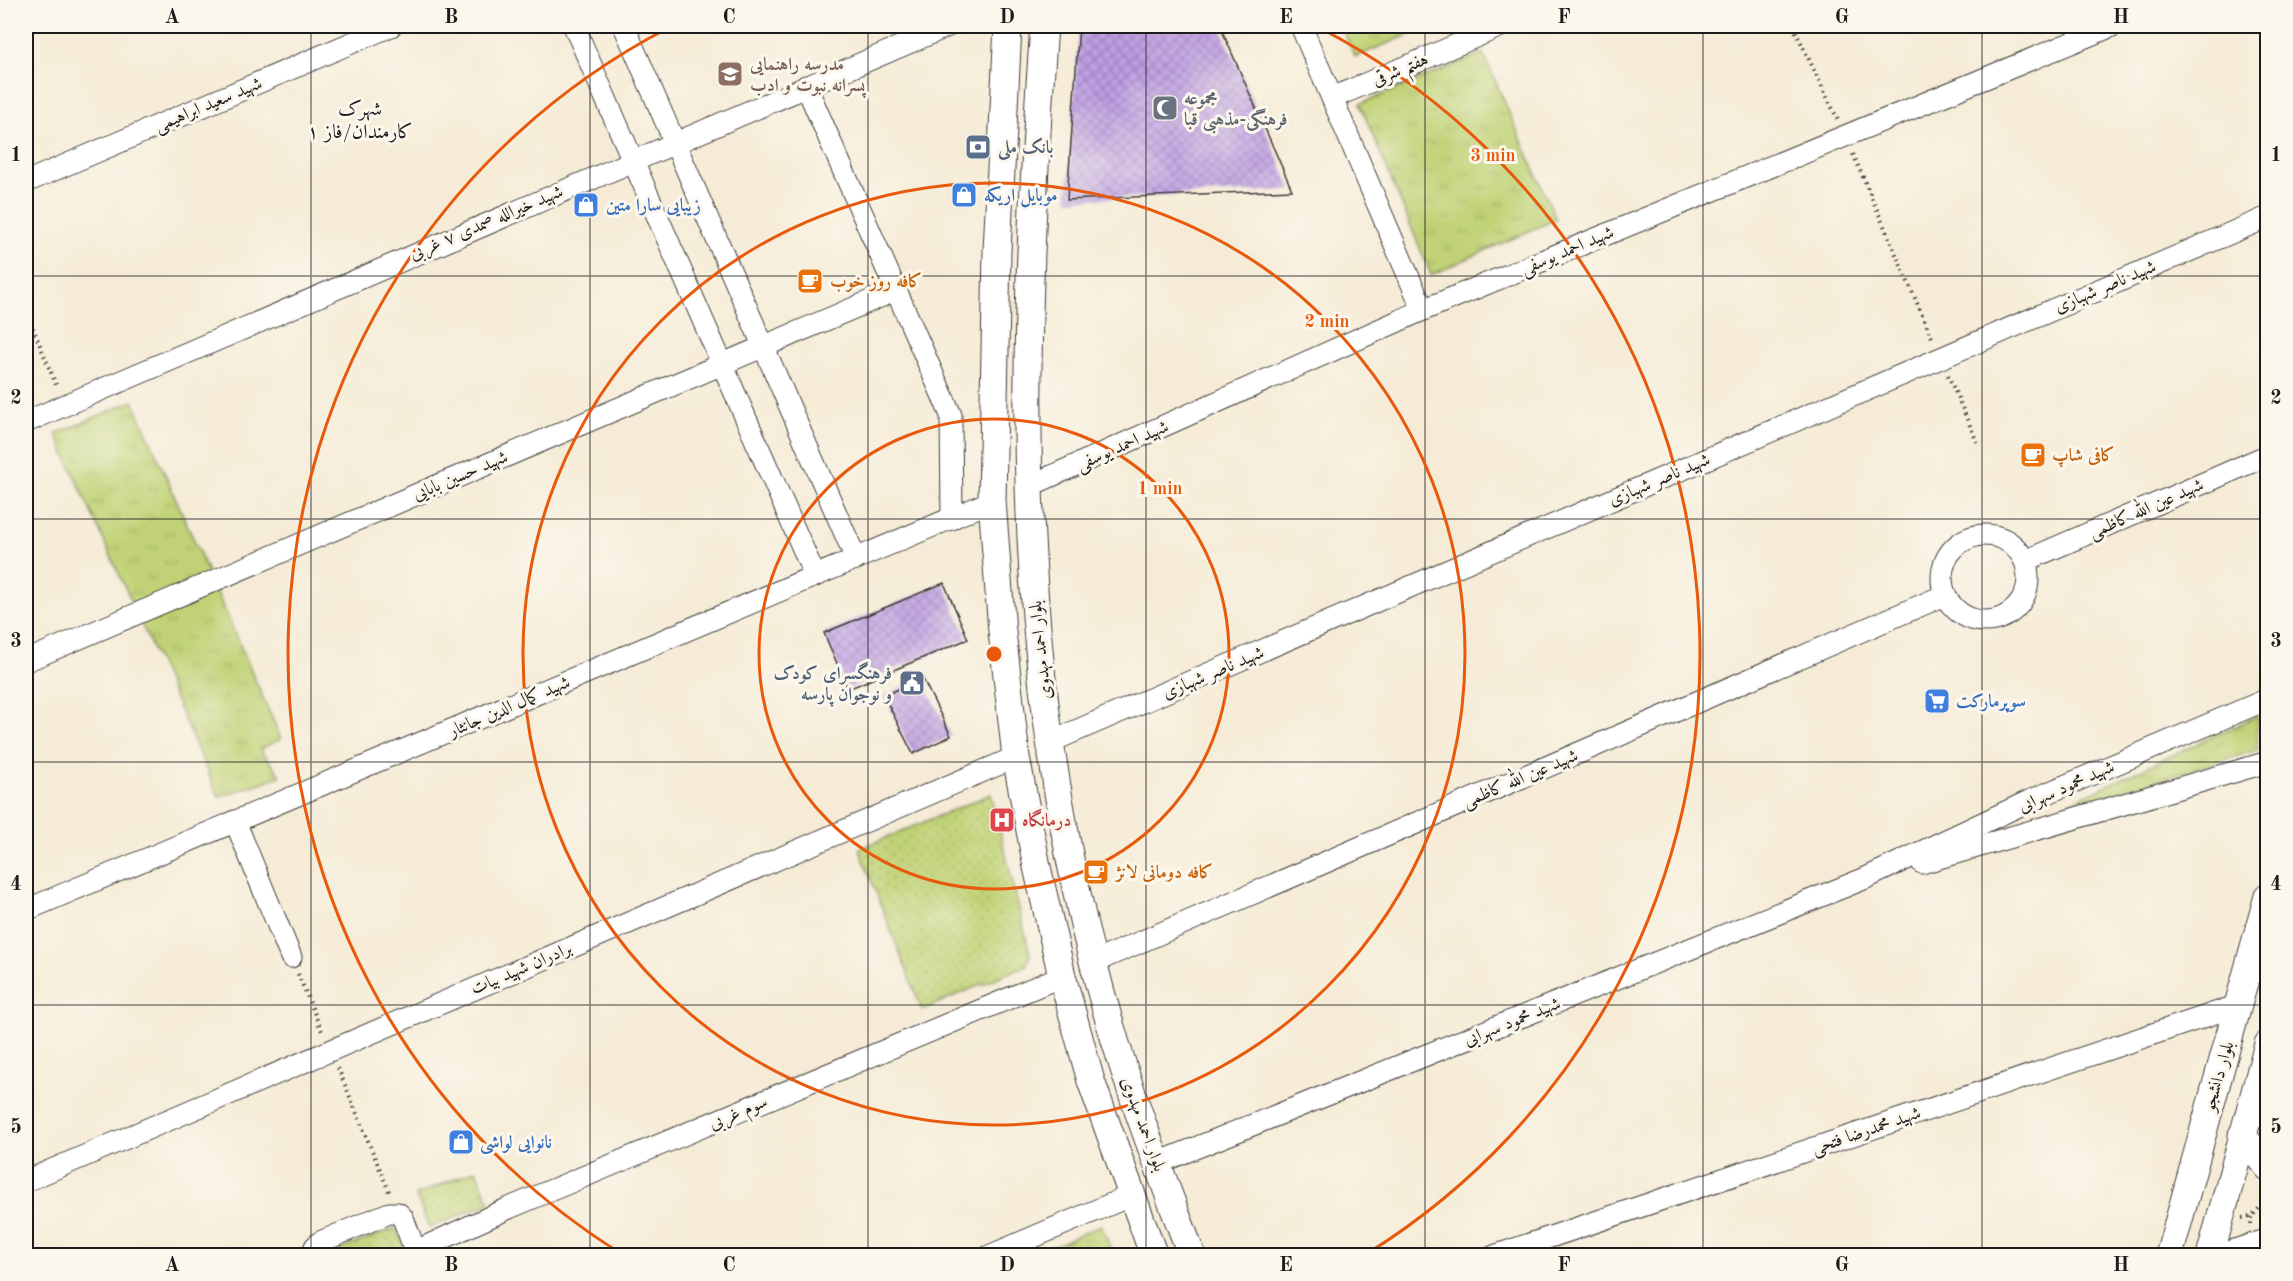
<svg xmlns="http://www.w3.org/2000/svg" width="2293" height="1281" viewBox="0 0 2293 1281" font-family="'Old Standard TT',Amiri,serif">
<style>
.grass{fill:url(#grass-dots);stroke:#6e7748;stroke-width:1.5}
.park{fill:url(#park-tufts);stroke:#6e7748;stroke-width:1.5}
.building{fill:url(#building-cross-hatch)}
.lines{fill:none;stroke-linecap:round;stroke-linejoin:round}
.minor-casing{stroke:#3d3b38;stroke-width:23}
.major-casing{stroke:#3d3b38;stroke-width:29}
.path{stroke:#3d3b38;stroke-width:4;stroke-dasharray:1.5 4.5;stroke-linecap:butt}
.minor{stroke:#fff;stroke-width:21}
.major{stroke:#fff;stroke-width:27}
.grid{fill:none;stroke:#1c1c1c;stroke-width:1.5;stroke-opacity:0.55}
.ring{fill:none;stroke:#e8590c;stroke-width:3}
.labels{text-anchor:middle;stroke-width:6;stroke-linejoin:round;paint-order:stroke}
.education-label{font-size:18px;font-weight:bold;fill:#785e54;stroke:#fbf7ec;text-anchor:start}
.street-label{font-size:18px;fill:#1c1c1c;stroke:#fbf7ec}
.worship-label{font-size:18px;font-weight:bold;fill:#5b616d;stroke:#fbf7ec;text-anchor:start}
.service-label{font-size:18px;font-weight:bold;fill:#4e5e75;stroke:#fbf7ec;text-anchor:start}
.shop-label{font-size:18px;font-weight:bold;fill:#366cbe;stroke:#fbf7ec;text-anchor:start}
.food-label{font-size:18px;font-weight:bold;fill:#c56008;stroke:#fbf7ec;text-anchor:start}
.health-label{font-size:18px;font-weight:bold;fill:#be3a42;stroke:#fbf7ec;text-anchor:start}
.neighbourhood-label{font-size:20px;fill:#1c1c1c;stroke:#fbf7ec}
.centre{fill:#e8590c;stroke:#fbf7ec;stroke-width:3}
.ring-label{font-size:18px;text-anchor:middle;font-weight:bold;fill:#e8590c;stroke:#fbf7ec;stroke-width:6;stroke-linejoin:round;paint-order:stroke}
.neatline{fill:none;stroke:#1c1c1c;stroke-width:2}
.grid-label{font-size:20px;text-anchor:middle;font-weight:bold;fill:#1c1c1c}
</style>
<defs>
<pattern id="grass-dots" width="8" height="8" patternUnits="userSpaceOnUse" patternTransform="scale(1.5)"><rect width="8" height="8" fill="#c0d274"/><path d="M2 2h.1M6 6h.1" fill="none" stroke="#a4b464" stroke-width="1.8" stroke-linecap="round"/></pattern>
<pattern id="park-tufts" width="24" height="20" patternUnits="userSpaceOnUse" patternTransform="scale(1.5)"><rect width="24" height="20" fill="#c0d274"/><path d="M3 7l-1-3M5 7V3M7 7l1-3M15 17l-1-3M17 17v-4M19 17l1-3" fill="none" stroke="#a4b464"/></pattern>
<pattern id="building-cross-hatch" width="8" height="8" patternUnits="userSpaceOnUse" patternTransform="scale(1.5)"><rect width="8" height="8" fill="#be9ee4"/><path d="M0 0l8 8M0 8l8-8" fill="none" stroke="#9a80b8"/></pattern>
</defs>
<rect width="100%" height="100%" fill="#fbf7ec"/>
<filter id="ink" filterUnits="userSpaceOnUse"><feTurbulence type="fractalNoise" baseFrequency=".0167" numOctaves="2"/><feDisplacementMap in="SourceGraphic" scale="12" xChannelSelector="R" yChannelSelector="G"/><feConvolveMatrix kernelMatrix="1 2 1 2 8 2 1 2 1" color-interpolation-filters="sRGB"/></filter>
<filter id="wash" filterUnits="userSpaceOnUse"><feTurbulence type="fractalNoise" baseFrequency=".008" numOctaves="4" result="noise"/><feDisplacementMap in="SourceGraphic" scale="24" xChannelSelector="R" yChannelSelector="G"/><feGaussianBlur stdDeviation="1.35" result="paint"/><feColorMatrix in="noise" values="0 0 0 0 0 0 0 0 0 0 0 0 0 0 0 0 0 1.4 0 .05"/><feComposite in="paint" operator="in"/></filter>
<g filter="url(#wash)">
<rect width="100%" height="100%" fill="#f5ebd6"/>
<g class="grass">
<polygon points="991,794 1030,954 1027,965 922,1010 859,849"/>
<polygon points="476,1170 490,1203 429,1228 416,1195"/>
<polygon points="396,1228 407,1255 332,1256 331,1253"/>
</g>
<g class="park">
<polygon points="1341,26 1430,26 1355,57"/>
<polygon points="1483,53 1556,219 1431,275 1360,104"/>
<polygon points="133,401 281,739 260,749 281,776 219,797 56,434"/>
<polygon points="2257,716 2258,750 2047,813"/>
<polygon points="1101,1225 1113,1255 1035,1255"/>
</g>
<g id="blocks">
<g class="building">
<polygon points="1079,26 1220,26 1292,190 1067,200"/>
<polygon points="944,583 968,639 848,689 824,633"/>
<polygon points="922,677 951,736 913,754 884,696"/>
</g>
</g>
</g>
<g filter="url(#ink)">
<use href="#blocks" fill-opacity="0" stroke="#3d3b38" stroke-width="1.5"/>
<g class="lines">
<g class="minor-casing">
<g id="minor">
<polyline points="574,26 815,576"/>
<polyline points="624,26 856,559"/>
<polyline points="1301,26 1423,310"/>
<polyline points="806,86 951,415 952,519"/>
<polyline points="1332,98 1501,26"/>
<polyline points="26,182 391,26"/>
<polyline points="26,422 948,26"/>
<polyline points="1027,487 1423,310 2112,26"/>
<circle cx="1985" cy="578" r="43"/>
<polyline points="2025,561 2268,455"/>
<polyline points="26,661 896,290"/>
<polyline points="1050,742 2268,217"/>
<polyline points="235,821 291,957"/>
<polyline points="1922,863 2268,762"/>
<polyline points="26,910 992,501"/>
<polyline points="1094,962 1945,595"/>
<polyline points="2255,1089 2268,1121"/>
<polyline points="1158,1163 1866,878 2029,801 2268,699"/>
<polyline points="26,1181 1016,757"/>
<polyline points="416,1251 509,1208 1062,976"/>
<polyline points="315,1256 315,1247 320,1242 389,1213 398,1213 403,1218 417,1256"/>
<polyline points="989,1256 1132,1195"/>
<polyline points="1494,1256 2239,1005"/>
</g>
</g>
<g class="major-casing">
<g id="major">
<polyline points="1008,26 997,251 992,501 1002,631 1016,757 1037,867 1062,976 1091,1081 1154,1256"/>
<path d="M1044,26C1027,261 1016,508 1050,741C1066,852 1090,966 1125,1072C1145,1134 1169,1195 1192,1256"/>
<polyline points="2242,1135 2268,1167"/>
<polyline points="2169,1256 2268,896"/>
<polyline points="2210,1256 2268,1044"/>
<polyline points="2226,1256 2268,1242"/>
</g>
</g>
<g class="path">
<polyline points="1793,26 1838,120"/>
<polyline points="1853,154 1933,340"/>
<polyline points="26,311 57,387"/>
<polyline points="1948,375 1977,442"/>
<polyline points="298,974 323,1034"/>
<polyline points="338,1068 390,1194"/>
<polyline points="2242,1218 2251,1217"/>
<polyline points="2251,1225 2251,1217 2268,1199"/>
</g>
<use href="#minor" class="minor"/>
<use href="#major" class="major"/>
</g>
</g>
<path class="grid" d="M311,26V1256M590,26V1256M868,26V1256M1146,26V1256M1425,26V1256M1703,26V1256M1982,26V1256M26,276H2268M26,519H2268M26,762H2268M26,1005H2268"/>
<g class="ring">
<circle cx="994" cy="654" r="235"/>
<circle cx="994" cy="654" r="471"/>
<path d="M620 1253A706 706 0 0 1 668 28M1320 28A706 706 0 0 1 1368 1253"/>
</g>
<defs>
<g id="school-square" transform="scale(1.35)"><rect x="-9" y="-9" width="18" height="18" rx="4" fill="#8d6e63" stroke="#fbf7ec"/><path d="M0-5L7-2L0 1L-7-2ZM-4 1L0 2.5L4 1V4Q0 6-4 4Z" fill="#fff"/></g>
<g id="mosque-square" transform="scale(1.35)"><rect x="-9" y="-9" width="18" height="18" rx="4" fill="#6b7280" stroke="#fbf7ec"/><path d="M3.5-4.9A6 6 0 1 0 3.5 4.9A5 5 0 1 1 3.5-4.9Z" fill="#fff"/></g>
<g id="bank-square" transform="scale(1.35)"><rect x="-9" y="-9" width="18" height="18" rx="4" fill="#5c6f8a" stroke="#fbf7ec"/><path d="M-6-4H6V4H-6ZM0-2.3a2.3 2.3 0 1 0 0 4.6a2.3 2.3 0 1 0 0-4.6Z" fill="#fff"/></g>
<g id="shop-square" transform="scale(1.35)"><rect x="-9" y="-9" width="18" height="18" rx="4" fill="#3f7fe0" stroke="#fbf7ec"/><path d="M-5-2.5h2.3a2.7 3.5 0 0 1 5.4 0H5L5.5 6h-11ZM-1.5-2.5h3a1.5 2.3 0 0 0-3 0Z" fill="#fff"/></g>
<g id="cafe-square" transform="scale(1.35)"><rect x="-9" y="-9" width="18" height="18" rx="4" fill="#e8710a" stroke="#fbf7ec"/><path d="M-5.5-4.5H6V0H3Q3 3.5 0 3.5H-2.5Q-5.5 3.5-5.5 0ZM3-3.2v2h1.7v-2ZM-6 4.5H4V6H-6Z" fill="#fff"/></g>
<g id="civic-square" transform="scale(1.35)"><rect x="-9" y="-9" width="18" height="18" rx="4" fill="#5c6f8a" stroke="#fbf7ec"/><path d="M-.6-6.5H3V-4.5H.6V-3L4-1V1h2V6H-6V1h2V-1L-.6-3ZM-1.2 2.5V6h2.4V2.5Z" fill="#fff"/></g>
<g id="supermarket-square" transform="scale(1.35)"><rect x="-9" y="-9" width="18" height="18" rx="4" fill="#3f7fe0" stroke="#fbf7ec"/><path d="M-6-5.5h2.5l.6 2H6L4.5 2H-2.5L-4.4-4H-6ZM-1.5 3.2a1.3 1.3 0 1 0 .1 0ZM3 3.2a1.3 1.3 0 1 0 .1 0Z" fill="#fff"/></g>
<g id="hospital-square" transform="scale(1.35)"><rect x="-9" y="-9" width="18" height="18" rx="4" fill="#e0444e" stroke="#fbf7ec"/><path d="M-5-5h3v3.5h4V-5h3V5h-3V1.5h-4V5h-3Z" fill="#fff"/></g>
</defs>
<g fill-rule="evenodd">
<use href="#school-square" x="730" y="74"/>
<use href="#mosque-square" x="1165" y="108"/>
<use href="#bank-square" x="978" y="147"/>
<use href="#shop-square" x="964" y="195"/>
<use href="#shop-square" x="586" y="205"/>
<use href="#cafe-square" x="810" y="281"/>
<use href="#cafe-square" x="2033" y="455"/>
<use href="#civic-square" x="912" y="683"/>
<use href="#supermarket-square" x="1937" y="701"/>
<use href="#hospital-square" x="1002" y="820"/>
<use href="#cafe-square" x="1096" y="872"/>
<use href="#shop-square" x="461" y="1142"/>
</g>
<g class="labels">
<g class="education-label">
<text x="750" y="70">مدرسه راهنمایی<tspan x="750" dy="21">پسرانه نبوت و ادب</tspan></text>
</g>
<g class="street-label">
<text transform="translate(1400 69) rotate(-23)" y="6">هفتم شرقی</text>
<text transform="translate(208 104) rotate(-23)" y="6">شهید سعید ابراهیمی</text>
<text transform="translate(486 222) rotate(-23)" y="6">شهید خیرالله صمدی ۷ غربی</text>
<text transform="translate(1567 250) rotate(-23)" y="6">شهید احمد یوسفی</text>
<text transform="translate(2105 286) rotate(-23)" y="6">شهید ناصر شهبازی</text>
<text transform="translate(1122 445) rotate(-24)" y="6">شهید احمد یوسفی</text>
<text transform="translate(460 475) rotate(-23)" y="6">شهید حسین بابایی</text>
<text transform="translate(1659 479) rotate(-23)" y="6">شهید ناصر شهبازی</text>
<text transform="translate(2146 508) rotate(-24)" y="6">شهید عین الله کاظمی</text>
<text transform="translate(1040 650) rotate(-96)" y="6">بلوار احمد مهدوی</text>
<text transform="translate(1213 672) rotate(-23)" y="6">شهید ناصر شهبازی</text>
<text transform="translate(509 706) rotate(-23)" y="6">شهید کمال الدین جانثار</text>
<text transform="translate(1520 778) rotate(-23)" y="6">شهید عین الله کاظمی</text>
<text transform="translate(2066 786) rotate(-24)" y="6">شهید محمود سهرابی</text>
<text transform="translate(521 968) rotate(-23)" y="6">برادران شهید بیات</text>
<text transform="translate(1512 1021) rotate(-22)" y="6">شهید محمود سهرابی</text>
<text transform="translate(2218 1076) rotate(-74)" y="6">بلوار دانشجو</text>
<text transform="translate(738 1112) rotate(-23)" y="6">سوم غربی</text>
<text transform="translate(1144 1124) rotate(70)" y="6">بلوار احمد مهدوی</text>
<text transform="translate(1866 1130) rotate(-19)" y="6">شهید محمدرضا فتحی</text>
</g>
<g class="worship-label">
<text x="1184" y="104">مجموعه<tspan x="1184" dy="21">فرهنگی-مذهبی قبا</tspan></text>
</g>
<g class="service-label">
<text x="998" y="153">بانک ملی</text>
<text x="892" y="679" text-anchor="end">فرهنگسرای کودک<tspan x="892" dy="21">و نوجوان پارسه</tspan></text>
</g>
<g class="shop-label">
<text x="984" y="201">موبایل اریکه</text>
<text x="606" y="211">زیبایی سارا متین</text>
<text x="1956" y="707">سوپرمارکت</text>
<text x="480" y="1148">نانوایی لواشی</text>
</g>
<g class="food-label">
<text x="830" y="287">کافه روز خوب</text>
<text x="2052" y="461">کافی شاپ</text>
<text x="1116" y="878">کافه دومانی لانژ</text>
</g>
<g class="health-label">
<text x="1022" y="826">درمانگاه</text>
</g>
<g class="neighbourhood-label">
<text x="360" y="115">شهرک<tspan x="360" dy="23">کارمندان/فاز ۱</tspan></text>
</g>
</g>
<circle cx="994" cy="654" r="9" class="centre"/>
<g class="ring-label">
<text x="1493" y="161">3 min</text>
<text x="1327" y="327">2 min</text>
<text x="1160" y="494">1 min</text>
</g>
<rect width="2293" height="1281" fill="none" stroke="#fbf7ec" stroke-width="66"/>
<rect x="33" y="33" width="2227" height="1215" class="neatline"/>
<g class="grid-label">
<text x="172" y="23">A</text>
<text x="451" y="23">B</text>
<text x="729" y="23">C</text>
<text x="1007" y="23">D</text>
<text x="1286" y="23">E</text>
<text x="1564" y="23">F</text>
<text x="1842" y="23">G</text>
<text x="2121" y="23">H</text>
<text x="16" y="161">1</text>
<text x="2276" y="161">1</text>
<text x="16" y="404">2</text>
<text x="2276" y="404">2</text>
<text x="16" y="647">3</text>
<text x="2276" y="647">3</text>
<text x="16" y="890">4</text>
<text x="2276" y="890">4</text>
<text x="16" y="1133">5</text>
<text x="2276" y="1133">5</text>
<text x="172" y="1271">A</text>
<text x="451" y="1271">B</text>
<text x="729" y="1271">C</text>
<text x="1007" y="1271">D</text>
<text x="1286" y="1271">E</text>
<text x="1564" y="1271">F</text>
<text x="1842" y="1271">G</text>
<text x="2121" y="1271">H</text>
</g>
</svg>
